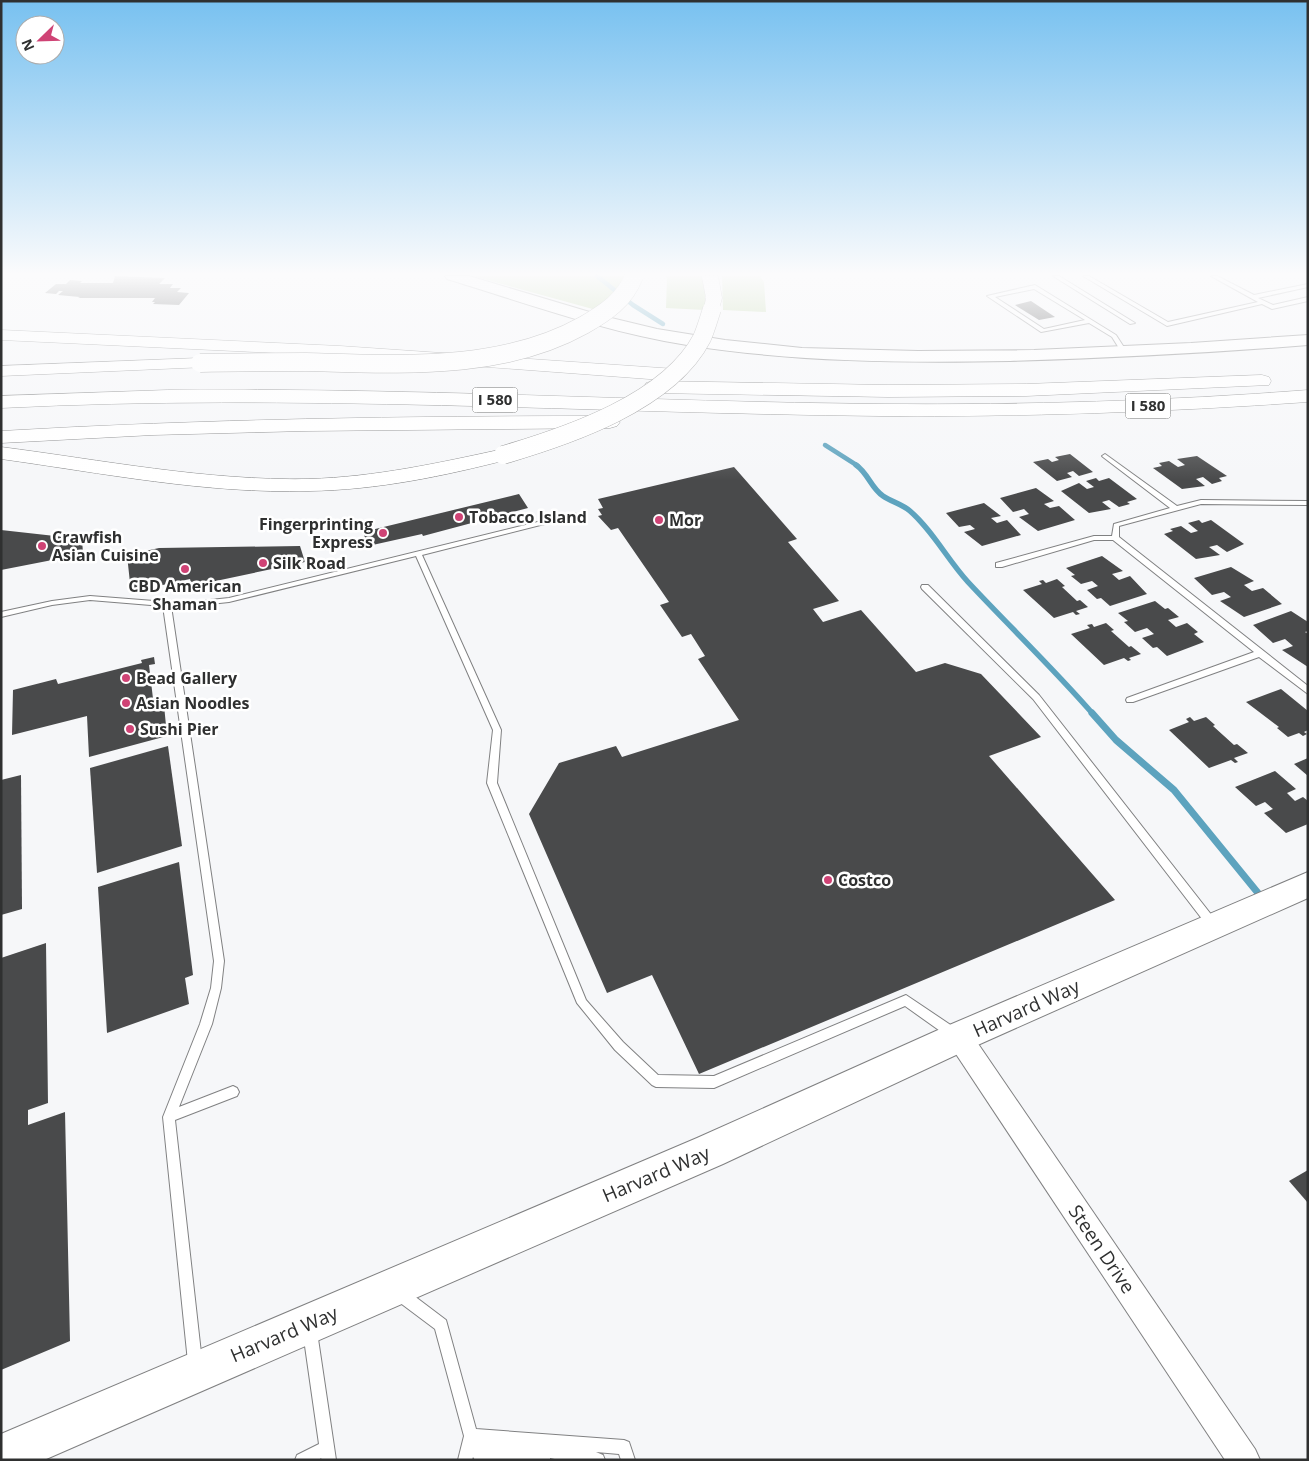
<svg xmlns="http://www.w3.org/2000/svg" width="1309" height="1461" viewBox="0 0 1309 1461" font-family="'Open Sans',sans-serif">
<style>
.green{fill:#b6d098}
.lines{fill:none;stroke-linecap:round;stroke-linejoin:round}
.stream-far2{stroke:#5da3be;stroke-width:4.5}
.stream-far1{stroke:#5da3be;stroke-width:5.5}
.stream{stroke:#5da3be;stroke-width:7}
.building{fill:#494a4b}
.lane-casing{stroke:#808182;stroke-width:2}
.street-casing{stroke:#808182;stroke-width:2}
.secondary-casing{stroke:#808182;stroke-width:2}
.highway-casing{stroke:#808182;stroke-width:1}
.lane{fill:#fff;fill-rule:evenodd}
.street{fill:#fff;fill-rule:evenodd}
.secondary{fill:#fff;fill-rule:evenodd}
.highway{fill:#fff;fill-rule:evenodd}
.highway-bridge-casing{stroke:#808182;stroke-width:19;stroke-linecap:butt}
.highway-bridge{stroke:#fff;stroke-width:18}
.poi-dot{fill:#cf4375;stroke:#fff;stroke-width:2}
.labels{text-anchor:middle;stroke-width:5;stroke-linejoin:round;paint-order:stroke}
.shield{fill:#fff;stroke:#6d6e6e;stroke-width:1}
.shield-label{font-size:15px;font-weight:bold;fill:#2f3030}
.poi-label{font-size:16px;font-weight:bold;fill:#2f3030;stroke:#fff;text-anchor:start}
.near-street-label{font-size:19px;fill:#2f3030;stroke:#fff}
</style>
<rect width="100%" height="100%" fill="#f6f7f9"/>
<g class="green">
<polygon points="473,276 625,276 622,286 600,311"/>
<polygon points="666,276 701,276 705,288 705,310 666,308 667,279"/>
<polygon points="722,276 760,276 764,282 766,312 723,310"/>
</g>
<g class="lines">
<g class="stream-far2">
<polyline points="597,276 633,305 663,324"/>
<polyline points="825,445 858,466"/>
</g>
<path class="stream-far1" d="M856,465C868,473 871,488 883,496C892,502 902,504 910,511C933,531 947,559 968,582C1009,626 1053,668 1093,714"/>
<polyline class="stream" points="1092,713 1116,740 1174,790 1258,893"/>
</g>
<g class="building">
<polygon points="115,276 165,278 159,284 173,284 170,288 181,288 177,292 189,293 179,305 153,304 155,302 152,302 155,298 78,298 80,297 58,295 63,291 59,291 56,294 45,293 56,284 66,284 70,280 82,281 80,283 113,283"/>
<polygon points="1031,301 1055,317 1039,320 1015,305"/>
<polygon points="1070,454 1093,472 1079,476 1073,471 1067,473 1072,477 1057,481 1033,462 1048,459 1052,462 1059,460 1055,457"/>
<polygon points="1197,456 1227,476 1219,478 1222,481 1212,484 1203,477 1196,479 1205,486 1182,489 1153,468 1162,466 1159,463 1169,461 1178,467 1185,465 1177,459"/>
<polygon points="734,467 797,539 788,542 839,601 813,609 823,622 861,610 916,672 945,663 981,674 1041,737 989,756 1115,900 699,1074 652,975 607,993 529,814 559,763 616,746 622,757 739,720 698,659 705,656 691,634 682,637 660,605 669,602 618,528 611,530 598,516 602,515 598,509 603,508 598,499"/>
<polygon points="1096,478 1099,481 1109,478 1137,499 1127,502 1130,504 1119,507 1109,500 1102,502 1111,509 1089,513 1061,491 1079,483 1087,489 1094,487 1086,481"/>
<polygon points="1036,488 1054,501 1044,504 1050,508 1059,506 1075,520 1038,531 1019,517 1029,514 1024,509 1013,512 1000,498"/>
<polygon points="519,494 528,508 423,536 422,534 368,546 363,532"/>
<polygon points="984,503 1001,516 991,518 997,523 1007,520 1021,535 982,546 964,532 975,529 970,525 959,527 946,513"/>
<polygon points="1199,520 1202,523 1211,520 1244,544 1227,552 1217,545 1209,547 1220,555 1196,559 1164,534 1173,531 1170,529 1181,526 1191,533 1198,531 1188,523"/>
<polygon points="1,530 82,539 83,554 1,570"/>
<polygon points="300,546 305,562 192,586 190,579 131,592 127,555 159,548"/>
<polygon points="1102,556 1123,571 1112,574 1119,580 1130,576 1147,594 1110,606 1101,598 1097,599 1087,590 1098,586 1092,581 1081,584 1071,576 1075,575 1066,568"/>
<polygon points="1231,567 1254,581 1244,585 1252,591 1263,588 1282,604 1244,617 1220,601 1231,597 1224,592 1212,595 1194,578"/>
<polygon points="1057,579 1065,586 1062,587 1077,601 1080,600 1088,607 1076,611 1080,614 1076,615 1073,612 1054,618 1023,590 1042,584 1039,581 1043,580 1046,583"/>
<polygon points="1155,601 1165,609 1168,608 1179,617 1168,620 1176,627 1187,623 1198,632 1194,634 1204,642 1167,656 1157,647 1153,648 1142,638 1154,634 1147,628 1135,632 1124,622 1128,621 1118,613"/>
<polygon points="1291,611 1308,622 1308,631 1305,632 1308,634 1308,667 1282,650 1293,646 1285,639 1273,643 1253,625"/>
<polygon points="1106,623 1114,630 1111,631 1129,647 1131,646 1141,654 1129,658 1131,660 1128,661 1124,658 1104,665 1071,634 1090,628 1087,625 1092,624 1094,627"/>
<polygon points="154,657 155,664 149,665 154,707 164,705 167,736 89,757 87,716 12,735 13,690 56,679 58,684 142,663 141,660"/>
<polygon points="1281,689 1308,711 1308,730 1304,732 1307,734 1303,736 1299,733 1288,737 1277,728 1279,727 1246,702"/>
<polygon points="1190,717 1194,721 1206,717 1215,725 1213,726 1234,745 1237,744 1248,753 1234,758 1238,762 1235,763 1231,760 1209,768 1169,730 1189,722 1186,719"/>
<polygon points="168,746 182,846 97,873 90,768"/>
<polygon points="1308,758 1308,776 1294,764"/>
<polygon points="1275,771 1296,789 1287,793 1295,801 1303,797 1308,801 1308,824 1286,833 1264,813 1273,809 1265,802 1256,806 1235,787"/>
<polygon points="21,775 22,909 1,915 1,780"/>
<polygon points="179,862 193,975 185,978 189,1004 107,1033 98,887"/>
<polygon points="46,943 48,1103 28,1110 28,1125 65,1112 70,1341 1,1370 1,958"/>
<polygon points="1308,1170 1308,1203 1289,1181"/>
</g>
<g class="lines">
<g class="lane-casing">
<g id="lane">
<polygon points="1053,276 1059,276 1135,323 1130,324"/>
<polygon points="1083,276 1089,276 1168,322 1258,302 1211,276 1217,276 1254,295 1308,284 1308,287 1258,298 1273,305 1308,297 1308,301 1272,309 1262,304 1167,326"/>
<path d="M1035,285L1116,335L1127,352L1126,353H1122L1112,337L1089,323L1041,332L987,296ZM1034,289L1085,320L1044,329L995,297Z"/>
<polygon points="1105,454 1177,506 1201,500 1308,501 1308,505 1201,504 1119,526 1119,537 1308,686 1308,694 1259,657 1133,702 1127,702 1126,700 1127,698 1254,652 1113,540 1094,540 1002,567 996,567 996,563 1094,536 1112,536 1114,524 1170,508 1103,457 1102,456"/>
<polygon points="574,513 576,514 576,516 422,555 501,730 497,783 586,1000 623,1042 658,1075 714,1076 906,995 958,1030 960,1034 958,1038 954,1039 950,1038 905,1006 714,1088 656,1087 652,1085 615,1050 577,1003 487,783 493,730 416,556 229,602 191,606 171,606 224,961 221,988 212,1024 179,1107 233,1086 237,1088 239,1092 237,1096 175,1120 202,1362 200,1367 195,1369 190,1367 188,1362 163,1117 200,1024 211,988 214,961 163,606 90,600 52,605 1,617 1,612 52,601 90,596 167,602 191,602 229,598"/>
<polygon points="922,585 928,585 1039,695 1217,922 1218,925 1217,928 1213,929 1209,928 1033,699 922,589 921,587"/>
<polygon points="400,1287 405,1289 446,1320 476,1429 624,1440 629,1442 635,1460 621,1460 619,1454 596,1452 603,1455 605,1460 559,1460 550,1458 550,1460 475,1460 473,1457 472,1460 458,1460 464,1436 435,1329 395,1299 393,1294 395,1289"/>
<polygon points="310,1325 315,1327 317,1332 336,1460 322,1460 321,1458 319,1460 295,1460 297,1455 319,1444 303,1332 305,1327"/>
</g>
</g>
<g class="street-casing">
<polygon id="street" points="959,1026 968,1029 1255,1449 1260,1460 1225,1460 950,1045 947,1037 950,1029"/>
</g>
<g class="secondary-casing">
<g id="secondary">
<path d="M445,276H469L603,316L657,329L725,340L802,348L918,351L1034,350L1191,343L1308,335V345C1209,353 1110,358 1010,361C903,363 794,362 687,345C605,332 526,303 447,279Z"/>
<polygon points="1308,872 1308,898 971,1048 723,1164 44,1460 1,1460 1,1434 697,1138 947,1026"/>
</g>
</g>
<g class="highway-casing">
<g id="highway">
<polygon points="702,276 718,276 722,298 718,313 706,313 704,309 706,298"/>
<polygon points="1,330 340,346 676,369 682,371 685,375 682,379 676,381 340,356 1,340"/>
<polygon points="200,358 206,359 209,363 206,367 1,376 1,366"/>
<polygon points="1262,375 1269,377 1271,381 1269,385 1026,396 888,397 653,393 646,391 644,387 646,383 653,381 888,385 1026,384"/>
<path d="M168,390C407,387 646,402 884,404C1026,405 1167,401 1308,390V402C1166,412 1024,417 881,416C587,413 296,393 1,408V396Z"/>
<path d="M610,416L617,418L620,422L617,426L610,428L306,431L153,435L1,443V431C204,419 407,416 610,416Z"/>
<path d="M1,447C102,460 207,481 309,479C375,477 439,463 503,449L510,451L513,455L510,459C444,476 377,490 309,491C207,494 102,473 1,459Z"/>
</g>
</g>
<use href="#lane" class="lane"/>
<use href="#street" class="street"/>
<use href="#secondary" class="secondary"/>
<use href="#highway" class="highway"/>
<g class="highway-bridge-casing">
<g id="highway-bridge">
<path d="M200,363C235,362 271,362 306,362C399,364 500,372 584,325C605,313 625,300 634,276"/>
<path d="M503,455C568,436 669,402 702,338C706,329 709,318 712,309"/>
</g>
</g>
<use href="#highway-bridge" class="highway-bridge"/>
</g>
<linearGradient id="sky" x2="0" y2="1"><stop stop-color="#78c1f0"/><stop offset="0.57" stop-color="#fbfbfc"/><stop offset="1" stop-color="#fbfbfc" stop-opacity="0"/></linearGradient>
<rect width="1309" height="481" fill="url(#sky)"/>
<g class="poi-dot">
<circle cx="459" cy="517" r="5"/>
<circle cx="659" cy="520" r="5"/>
<circle cx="383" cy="533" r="5"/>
<circle cx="42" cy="546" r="5"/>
<circle cx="263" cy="563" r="5"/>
<circle cx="185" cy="569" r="5"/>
<circle cx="126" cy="678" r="5"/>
<circle cx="126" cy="703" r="5"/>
<circle cx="130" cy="729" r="5"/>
<circle cx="828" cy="880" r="5"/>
</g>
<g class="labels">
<g class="shield">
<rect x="472.5" y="387.5" width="45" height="25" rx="4"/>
<rect x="1125.5" y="393.5" width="45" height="25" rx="4"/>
</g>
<g class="shield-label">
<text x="495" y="405">I 580</text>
<text x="1148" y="411">I 580</text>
</g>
<g class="poi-label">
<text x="469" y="523">Tobacco Island</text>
<text x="669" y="526">Mor</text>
<text x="373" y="530" text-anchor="end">Fingerprinting<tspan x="373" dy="18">Express</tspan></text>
<text x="52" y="543">Crawfish<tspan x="52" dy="18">Asian Cuisine</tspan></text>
<text x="273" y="569">Silk Road</text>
<text x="185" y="592" text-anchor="middle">CBD American<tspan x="185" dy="18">Shaman</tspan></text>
<text x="136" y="684">Bead Gallery</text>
<text x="136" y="709">Asian Noodles</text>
<text x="140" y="735">Sushi Pier</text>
<text x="838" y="886">Costco</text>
</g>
<g class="near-street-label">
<text transform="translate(1026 1008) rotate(-24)" y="7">Harvard Way</text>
<text transform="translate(656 1174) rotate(-23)" y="7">Harvard Way</text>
<text transform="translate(1102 1249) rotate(56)" y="7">Steen Drive</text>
<text transform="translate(284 1334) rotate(-23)" y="7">Harvard Way</text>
</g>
</g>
<rect width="1309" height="1461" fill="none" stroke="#2f3030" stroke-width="5"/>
<g transform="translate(40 40) rotate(247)"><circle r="24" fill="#ffffff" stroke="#acacac"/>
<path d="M0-4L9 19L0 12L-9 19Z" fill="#cf4375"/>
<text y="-8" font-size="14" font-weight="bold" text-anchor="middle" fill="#2f3030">N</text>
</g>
</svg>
